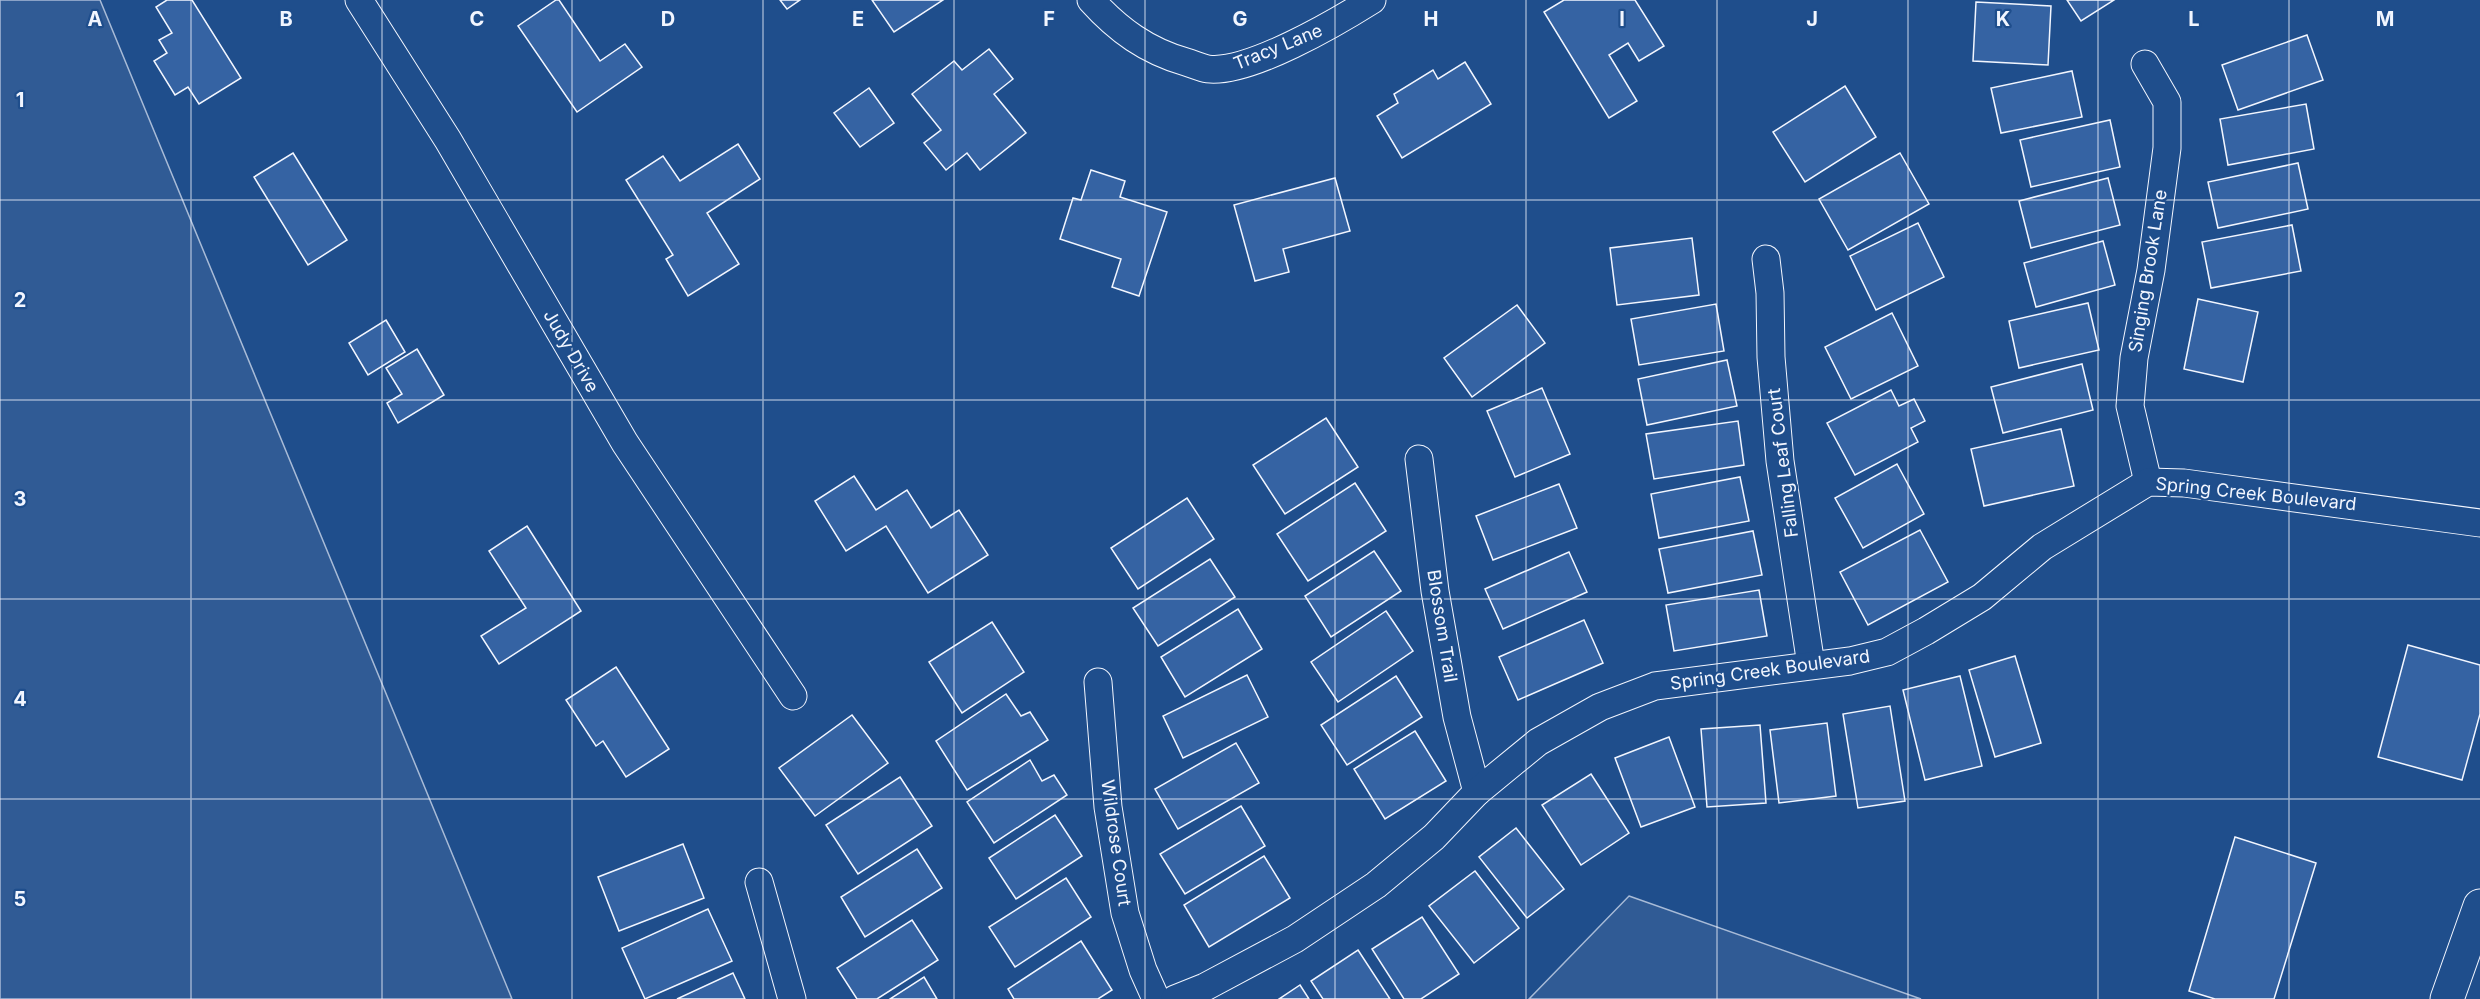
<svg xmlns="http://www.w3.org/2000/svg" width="2480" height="999" viewBox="0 0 2480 999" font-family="Inter,sans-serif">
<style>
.built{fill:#305b95;stroke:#a8bbd7;stroke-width:1.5}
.building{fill:#3563a3;stroke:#f2f6ff;stroke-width:1.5}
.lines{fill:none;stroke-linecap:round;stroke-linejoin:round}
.street-casing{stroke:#f2f6ff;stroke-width:29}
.primary-casing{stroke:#f2f6ff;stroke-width:35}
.street{stroke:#1f4e8c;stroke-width:27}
.primary{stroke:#1f4e8c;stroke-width:33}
.grid{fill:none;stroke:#f2f6ff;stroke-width:1.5;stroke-opacity:0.55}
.labels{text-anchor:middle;stroke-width:4.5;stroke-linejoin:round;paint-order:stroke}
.street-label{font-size:18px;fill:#f2f6ff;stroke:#1f4e8c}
.grid-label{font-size:20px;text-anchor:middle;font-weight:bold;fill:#f2f6ff;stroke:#1f4e8c;stroke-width:4.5;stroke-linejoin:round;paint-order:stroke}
</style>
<rect width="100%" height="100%" fill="#1f4e8c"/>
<g class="built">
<polygon points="0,0 100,0 512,999 0,999"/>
<polygon points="1629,896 1921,999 1529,999"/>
</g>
<g class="building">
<polygon points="167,0 192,0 241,78 199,104 188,87 175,95 154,61 167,53 159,40 172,33 156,7"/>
<polygon points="556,0 559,0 600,61 625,44 642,67 577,112 518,26"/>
<polygon points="780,0 800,0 787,9"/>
<polygon points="872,0 943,0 894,32"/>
<polygon points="1564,0 1635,0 1664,46 1639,61 1628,43 1609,55 1637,101 1609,118 1544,12"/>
<polygon points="2067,0 2114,0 2081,21"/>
<polygon points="1976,2 2051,6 2048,65 1973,61"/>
<polygon points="2307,35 2323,80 2238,110 2222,65"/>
<polygon points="989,49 1013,79 994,94 1026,133 980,170 967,153 946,170 924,143 941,130 912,94 954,61 962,70"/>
<polygon points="1465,62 1491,104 1402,158 1377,116 1398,103 1394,94 1433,70 1438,79"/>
<polygon points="2072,71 2082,117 2001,133 1991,88"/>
<polygon points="1845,86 1876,137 1805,182 1773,132"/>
<polygon points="869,88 894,123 860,147 834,113"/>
<polygon points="2306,104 2314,149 2228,165 2220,119"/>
<polygon points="2110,120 2120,167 2031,187 2020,140"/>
<polygon points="738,144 760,179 707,213 739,264 688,296 666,259 673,255 626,180 663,156 680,181"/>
<polygon points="293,153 347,240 308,265 254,177"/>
<polygon points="1900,153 1929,204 1848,250 1819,199"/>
<polygon points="2298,163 2308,209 2218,228 2208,182"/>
<polygon points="1091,170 1125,181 1120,197 1167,212 1139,296 1112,287 1121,259 1060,239 1073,198 1081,200"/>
<polygon points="1335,178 1350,231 1283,249 1289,272 1255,281 1234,205"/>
<polygon points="2108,178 2120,225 2031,248 2019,201"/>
<polygon points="1918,223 1944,277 1876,310 1850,256"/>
<polygon points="2292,225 2301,271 2211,288 2202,242"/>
<polygon points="1692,238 1699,295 1617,305 1610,248"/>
<polygon points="2103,241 2115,285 2036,307 2024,263"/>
<polygon points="2198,299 2258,312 2243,382 2184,369"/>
<polygon points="2088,303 2099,350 2019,368 2009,321"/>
<polygon points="1716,304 1724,351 1639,365 1631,319"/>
<polygon points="1517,305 1545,343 1472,397 1444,358"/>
<polygon points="1892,313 1918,366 1851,399 1825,347"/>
<polygon points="386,320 405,352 368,375 349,343"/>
<polygon points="417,349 444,395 398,423 387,403 402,394 386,368"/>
<polygon points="1727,360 1737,406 1647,425 1638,379"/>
<polygon points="2082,364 2093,410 2003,433 1991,387"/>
<polygon points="1542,388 1570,454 1515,477 1487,411"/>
<polygon points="1891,390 1899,406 1914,399 1925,421 1911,428 1918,442 1855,475 1827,423"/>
<polygon points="1326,418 1358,467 1285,514 1253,465"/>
<polygon points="1738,421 1744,465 1654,479 1646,434"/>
<polygon points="2061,429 2074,486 1984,506 1971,449"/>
<polygon points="1897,464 1924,514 1863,548 1835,498"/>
<polygon points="854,476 876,510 907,490 931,528 959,510 988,555 928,593 886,526 846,551 815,501"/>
<polygon points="1740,477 1749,521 1659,538 1651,494"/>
<polygon points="1355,483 1386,531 1308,581 1277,534"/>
<polygon points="1559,484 1577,528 1493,560 1476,516"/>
<polygon points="1187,498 1214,539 1138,589 1111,548"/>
<polygon points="527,526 581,611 499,664 481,636 526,608 489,551"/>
<polygon points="1920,530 1948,582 1868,625 1840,572"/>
<polygon points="1753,531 1762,575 1668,593 1659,549"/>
<polygon points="1374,551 1401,591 1331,637 1305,596"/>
<polygon points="1569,552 1587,592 1503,629 1485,589"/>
<polygon points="1210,559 1235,597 1158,646 1133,608"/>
<polygon points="1759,590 1767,636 1674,651 1666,605"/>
<polygon points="1238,609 1262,649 1185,697 1161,657"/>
<polygon points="1386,611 1413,651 1338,702 1311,662"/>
<polygon points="1584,620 1603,663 1518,700 1499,657"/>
<polygon points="992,622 1024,672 962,713 929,662"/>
<polygon points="2408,645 2480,665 2480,714 2462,780 2378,757"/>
<polygon points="2015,656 2041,743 1995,757 1969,670"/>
<polygon points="616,667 669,749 626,777 603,741 596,746 566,700"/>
<polygon points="1247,675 1268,717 1183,758 1163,716"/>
<polygon points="1396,676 1422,717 1347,765 1321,725"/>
<polygon points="1960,676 1982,766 1925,780 1903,690"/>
<polygon points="1006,694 1021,716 1030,712 1048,740 967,790 936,741"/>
<polygon points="1890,706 1905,801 1858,808 1843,714"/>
<polygon points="852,715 888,763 815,816 779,768"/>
<polygon points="1827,723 1836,796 1779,803 1770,730"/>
<polygon points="1760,725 1766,803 1707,807 1701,729"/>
<polygon points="1415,731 1446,781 1385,819 1354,769"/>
<polygon points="1669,737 1695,807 1641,827 1615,758"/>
<polygon points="1236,743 1259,783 1178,829 1155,789"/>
<polygon points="1030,760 1042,781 1054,775 1067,795 994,843 967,802"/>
<polygon points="1591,774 1629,833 1581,865 1542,805"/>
<polygon points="900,777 932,826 858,874 826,825"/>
<polygon points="1241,806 1265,846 1185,894 1160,854"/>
<polygon points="1055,815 1082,856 1016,899 989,858"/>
<polygon points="1516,828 1564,889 1527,918 1479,857"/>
<polygon points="2235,837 2316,863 2274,999 2215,999 2189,991"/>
<polygon points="683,844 704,898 619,931 598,877"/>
<polygon points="917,849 942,888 865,937 841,897"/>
<polygon points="1264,856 1290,898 1209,947 1184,905"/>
<polygon points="1475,871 1519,928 1474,963 1429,906"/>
<polygon points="1066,878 1091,917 1015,967 989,927"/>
<polygon points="708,909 732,961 645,999 622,948"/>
<polygon points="1422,917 1459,974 1421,999 1404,999 1372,949"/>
<polygon points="912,920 938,960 877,999 857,999 837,968"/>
<polygon points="1081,941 1112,990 1098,999 1014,999 1008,989"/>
<polygon points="1358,950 1390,999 1323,999 1311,981"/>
<polygon points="733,973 745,999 677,999"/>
<polygon points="924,977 937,999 890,999"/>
<polygon points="1300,985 1309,999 1279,999"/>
</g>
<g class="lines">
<g class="street-casing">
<g id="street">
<polyline points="359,0 448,140 625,443 793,696"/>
<path d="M1091,0C1118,30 1147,51 1186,62C1193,64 1201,68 1208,69C1249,74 1337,22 1372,0"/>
<polyline points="2145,64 2167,102 2167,148 2151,270 2134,358 2130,406 2148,482"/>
<polyline points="1766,259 1770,293 1771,357 1780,461 1811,665"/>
<polyline points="1419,459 1435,591 1457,717 1477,792"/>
<polyline points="1098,682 1108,807 1125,913 1143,970 1156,999"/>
<polyline points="759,882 792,999"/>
<polyline points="1175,999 1205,987 1295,939 1376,885 1434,837 1477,792 1538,742 1600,707 1655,686 1850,661 1887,652 1926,631 1982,597 2042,547 2148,482 2184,483 2480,523"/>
</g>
</g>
<g class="primary-casing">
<polyline id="primary" points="2447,999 2480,906"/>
</g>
<use href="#street" class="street"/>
<use href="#primary" class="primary"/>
</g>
<path class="grid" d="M191,0V999M382,0V999M572,0V999M763,0V999M954,0V999M1145,0V999M1335,0V999M1526,0V999M1717,0V999M1908,0V999M2098,0V999M2289,0V999M0,200H2480M0,400H2480M0,599H2480M0,799H2480"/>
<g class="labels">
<g class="street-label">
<text transform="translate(1278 47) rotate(-22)" y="6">Tracy Lane</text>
<text transform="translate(2148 271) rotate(-81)" y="6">Singing Brook Lane</text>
<text transform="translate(571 351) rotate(60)" y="6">Judy Drive</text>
<text transform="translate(1783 463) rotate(-97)" y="6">Falling Leaf Court</text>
<text transform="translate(2256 494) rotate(6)" y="6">Spring Creek Boulevard</text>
<text transform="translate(1442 626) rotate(81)" y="6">Blossom Trail</text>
<text transform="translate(1770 670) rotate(-8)" y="6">Spring Creek Boulevard</text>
<text transform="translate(1116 843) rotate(82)" y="6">Wildrose Court</text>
</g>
</g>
<g class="grid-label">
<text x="95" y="26">A</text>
<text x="286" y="26">B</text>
<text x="477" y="26">C</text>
<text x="668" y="26">D</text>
<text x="858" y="26">E</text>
<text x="1049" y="26">F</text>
<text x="1240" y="26">G</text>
<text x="1431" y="26">H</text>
<text x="1622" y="26">I</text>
<text x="1812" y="26">J</text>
<text x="2003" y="26">K</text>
<text x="2194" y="26">L</text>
<text x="2385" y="26">M</text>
<text x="20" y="107">1</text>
<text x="20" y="307">2</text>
<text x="20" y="506">3</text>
<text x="20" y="706">4</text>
<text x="20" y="906">5</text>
</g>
</svg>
